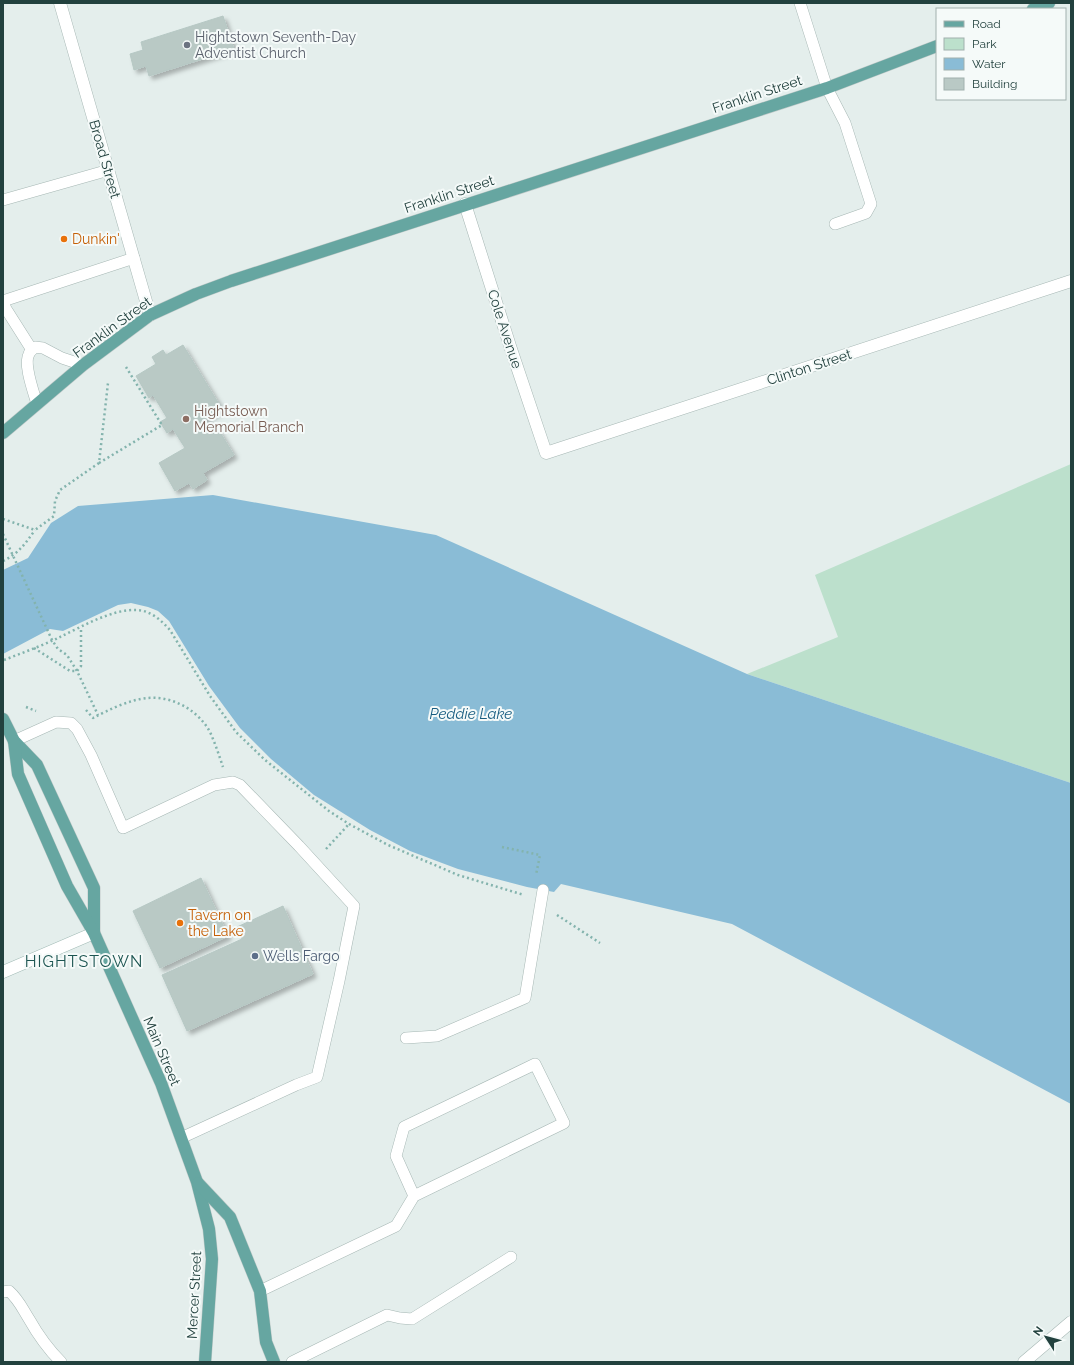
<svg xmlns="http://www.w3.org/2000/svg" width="1074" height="1365" viewBox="0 0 1074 1365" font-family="Raleway,sans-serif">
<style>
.green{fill:#bce0cc}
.water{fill:#8abcd6}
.building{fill:#b9c9c5;stroke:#b6c8c4;filter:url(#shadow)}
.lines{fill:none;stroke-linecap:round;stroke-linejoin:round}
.lane-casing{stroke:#a6b7b4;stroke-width:12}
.street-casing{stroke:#a6b7b4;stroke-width:13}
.secondary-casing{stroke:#a2bbb6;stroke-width:13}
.primary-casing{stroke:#c1cac9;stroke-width:13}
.path{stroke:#83b3ad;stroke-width:2.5;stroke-dasharray:2 3;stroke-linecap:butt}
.lane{stroke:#fff;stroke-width:11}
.street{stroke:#fff;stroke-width:12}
.secondary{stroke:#fff;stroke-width:12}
.primary{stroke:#66a6a1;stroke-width:12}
.worship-dot{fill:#6b7280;stroke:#f5faf9;stroke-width:1.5}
.food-dot{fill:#e8710a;stroke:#f5faf9;stroke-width:1.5}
.education-dot{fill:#8d6e63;stroke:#f5faf9;stroke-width:1.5}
.service-dot{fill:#5c6f8a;stroke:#f5faf9;stroke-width:1.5}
.labels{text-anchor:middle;stroke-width:4;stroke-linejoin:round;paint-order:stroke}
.worship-label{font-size:14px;fill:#5b616d;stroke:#f5faf9;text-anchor:start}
.street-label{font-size:14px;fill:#22413e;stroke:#f5faf9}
.food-label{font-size:14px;fill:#c56008;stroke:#f5faf9;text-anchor:start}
.education-label{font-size:14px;fill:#785e54;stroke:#f5faf9;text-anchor:start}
.service-label{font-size:14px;fill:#4e5e75;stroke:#f5faf9;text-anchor:start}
.water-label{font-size:15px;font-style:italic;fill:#185d81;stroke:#f5faf9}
.quarter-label{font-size:16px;letter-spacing:1px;fill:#1c5551;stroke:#f5faf9}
</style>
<defs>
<filter id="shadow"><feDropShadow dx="3.5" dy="3.5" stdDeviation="2" flood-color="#0004"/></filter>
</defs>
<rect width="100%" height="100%" fill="#e4eeec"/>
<polygon class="green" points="1071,464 1071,783 747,674 838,637 815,575"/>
<polygon class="water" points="213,495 436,535 747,674 1071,783 1071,1104 732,924 561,884 554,892 527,887 458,869 410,851 370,830 314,795 271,759 240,728 209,686 169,621 158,611 148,607 131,603 118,605 63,631 50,629 3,654 3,570 28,558 51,523 78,506"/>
<g class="building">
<polygon points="223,16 234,49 149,76 146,66 134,70 130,54 143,50 141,42"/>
<polygon points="183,345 222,409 205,419 213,433 218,429 234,455 203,473 207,480 193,489 189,483 175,491 159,463 185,448 173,429 167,433 160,422 167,418 153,395 149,398 136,376 156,364 152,357 163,350 166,355"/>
<polygon points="201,878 228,936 160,968 133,911"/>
<polygon points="283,906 313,974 187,1031 162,975 242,939 237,927"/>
</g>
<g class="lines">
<g class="lane-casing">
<g id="lane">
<polyline points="800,3 827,88 845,123 871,204 866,213 835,224"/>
<polyline points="3,200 109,170"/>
<polyline points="3,301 134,258"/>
<polyline points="3,302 6,309 32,350"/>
<path d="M37,404C34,393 23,364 29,354C30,351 33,349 35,347L43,348L62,358L83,365"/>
<polyline points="14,741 56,722 71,723 77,729 91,755 123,828 214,785 233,782 240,785 299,846 354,906 339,981 317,1077 296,1085 181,1138"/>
<polyline points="406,1038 437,1036 525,998 543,890"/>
<polyline points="260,1291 396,1226 414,1196 564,1123 535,1064 404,1127 396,1156 414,1196"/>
<path d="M3,1292L9,1291C19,1300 22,1308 29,1319C38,1335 48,1349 61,1362"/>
<polyline points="292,1362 387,1315 400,1318 412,1319 511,1257"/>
</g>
</g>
<g class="street-casing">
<g id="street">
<polyline points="60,3 150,315"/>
<polyline points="465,204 510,346 546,453 1071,281"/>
<polyline points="1024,1362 1071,1322"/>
</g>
</g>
<g class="secondary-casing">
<polyline id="secondary" points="3,972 94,933"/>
</g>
<g class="primary-casing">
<g id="primary">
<polyline points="1033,9 1049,3"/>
<polyline points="3,433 83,365 150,315 196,294 231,281 827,88 937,46"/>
<polyline points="3,719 14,741 37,765 94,888 94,932"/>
<polyline points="14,741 18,774 67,886 94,933 161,1083 197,1182 209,1229 212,1259 205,1362"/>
<polyline points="198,1183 230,1217 260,1291 266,1342 274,1362"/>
</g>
</g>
<g class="path">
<polyline points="99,463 162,425 126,367"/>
<polyline points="3,519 35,530 54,516 55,501 60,490 99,463 108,383"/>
<polyline points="3,534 52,640 58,649 67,655 77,671 98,715"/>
<path d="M3,561C19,553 25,544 35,530"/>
<polyline points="34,648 70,671 77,671 81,666 81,627"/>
<path d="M4,660C22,653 41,646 58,638C81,627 112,609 136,610C150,610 161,620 170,630L210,696L236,732L265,760L329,811L349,824L388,845L458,875L524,895"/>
<polyline points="26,707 36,711"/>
<path d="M86,710L93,718C108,710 131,699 148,698C173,696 198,710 210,732C215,743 219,755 223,767"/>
<polyline points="502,847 540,855 536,875"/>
<polyline points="326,849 349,824"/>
<polyline points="557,915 600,943"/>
</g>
<use href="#lane" class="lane"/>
<use href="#street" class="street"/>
<use href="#secondary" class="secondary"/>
<use href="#primary" class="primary"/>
</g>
<circle class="worship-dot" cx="187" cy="45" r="4"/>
<g class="food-dot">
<circle cx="64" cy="239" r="4"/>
<circle cx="180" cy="923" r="4"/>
</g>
<circle class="education-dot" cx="186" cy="419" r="4"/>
<circle class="service-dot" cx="255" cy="956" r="4"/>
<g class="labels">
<g class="worship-label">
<text x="195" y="42">Hightstown Seventh-Day<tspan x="195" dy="16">Adventist Church</tspan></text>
</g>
<g class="street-label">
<text transform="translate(757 94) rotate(-18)" y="5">Franklin Street</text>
<text transform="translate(105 159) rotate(74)" y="5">Broad Street</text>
<text transform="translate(449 194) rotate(-18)" y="5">Franklin Street</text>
<text transform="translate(112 327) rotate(-36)" y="5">Franklin Street</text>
<text transform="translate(505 329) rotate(72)" y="5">Cole Avenue</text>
<text transform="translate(809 367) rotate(-18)" y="5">Clinton Street</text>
<text transform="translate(162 1051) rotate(67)" y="5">Main Street</text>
<text transform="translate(194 1295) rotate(-87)" y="5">Mercer Street</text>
</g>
<g class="food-label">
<text x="72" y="244">Dunkin'</text>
<text x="188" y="920">Tavern on<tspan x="188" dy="16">the Lake</tspan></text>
</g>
<g class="education-label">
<text x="194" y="416">Hightstown<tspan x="194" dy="16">Memorial Branch</tspan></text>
</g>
<g class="service-label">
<text x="263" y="961">Wells Fargo</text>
</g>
<g class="water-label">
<text x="471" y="719">Peddie Lake</text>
</g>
<g class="quarter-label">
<text x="84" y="967">HIGHTSTOWN</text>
</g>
</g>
<rect width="1074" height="1365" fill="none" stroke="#22413e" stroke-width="8"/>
<rect x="936" y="8" width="130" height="92" fill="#f5faf9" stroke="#a1b0ae"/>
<rect x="944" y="21" width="20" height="6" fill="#66a6a1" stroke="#a1b0ae"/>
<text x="972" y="28" font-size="12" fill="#22413e">Road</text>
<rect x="944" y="38" width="20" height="12" fill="#bce0cc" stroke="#a1b0ae"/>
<text x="972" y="48" font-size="12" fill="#22413e">Park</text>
<rect x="944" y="58" width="20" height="12" fill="#8abcd6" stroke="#a1b0ae"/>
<text x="972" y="68" font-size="12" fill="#22413e">Water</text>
<rect x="944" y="78" width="20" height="12" fill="#b9c9c5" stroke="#a1b0ae"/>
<text x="972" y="88" font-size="12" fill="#22413e">Building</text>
<g transform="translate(1046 1337) rotate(306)" stroke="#f5faf9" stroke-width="3" paint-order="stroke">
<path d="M0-3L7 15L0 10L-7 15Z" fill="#22413e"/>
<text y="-6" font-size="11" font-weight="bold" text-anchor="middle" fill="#22413e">N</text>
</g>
</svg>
